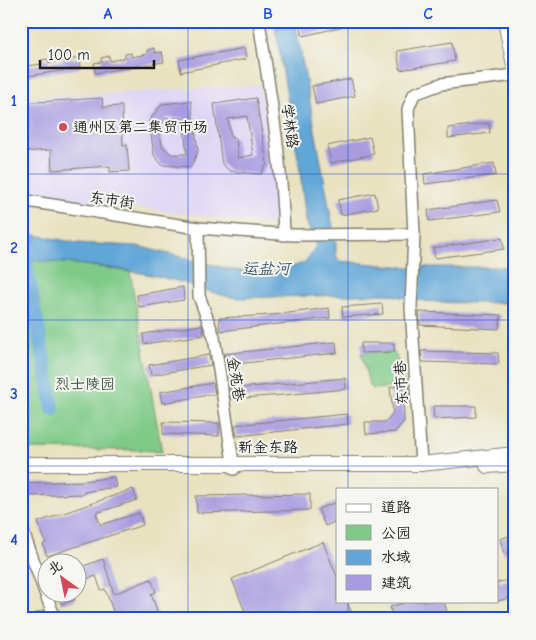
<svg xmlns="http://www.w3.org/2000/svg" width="536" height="640" viewBox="0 0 536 640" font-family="'Comic Neue','LXGW WenKai TC',sans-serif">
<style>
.built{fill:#ded5f5}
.green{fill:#7fca88;stroke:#4e7352}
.water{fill:#61a6d7;stroke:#3e617a}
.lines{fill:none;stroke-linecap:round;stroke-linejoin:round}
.river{stroke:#61a6d7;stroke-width:14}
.building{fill:#a89be0;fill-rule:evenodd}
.minor-casing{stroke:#827f6e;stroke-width:14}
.major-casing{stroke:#827f6e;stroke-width:16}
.minor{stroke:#fff;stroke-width:11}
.major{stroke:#fff;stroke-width:14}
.grid{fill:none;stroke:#1d4ed8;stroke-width:1;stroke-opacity:0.55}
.poi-dot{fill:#d1495b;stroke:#f6f6f2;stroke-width:2}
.labels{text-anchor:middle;stroke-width:4;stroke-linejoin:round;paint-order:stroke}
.street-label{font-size:15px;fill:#1c1c1c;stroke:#f6f6f2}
.poi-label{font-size:15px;fill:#1c1c1c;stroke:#f6f6f2;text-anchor:start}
.park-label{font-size:15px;fill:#3f5942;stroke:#f6f6f2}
.water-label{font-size:16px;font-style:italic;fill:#3b5a70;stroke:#f6f6f2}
.neatline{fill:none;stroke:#1d4ed8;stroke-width:2}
.grid-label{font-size:16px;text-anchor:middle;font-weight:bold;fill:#1d4ed8}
</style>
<rect width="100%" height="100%" fill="#f6f6f2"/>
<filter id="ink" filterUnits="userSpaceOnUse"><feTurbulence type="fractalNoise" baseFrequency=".02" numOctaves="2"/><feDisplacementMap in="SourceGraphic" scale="10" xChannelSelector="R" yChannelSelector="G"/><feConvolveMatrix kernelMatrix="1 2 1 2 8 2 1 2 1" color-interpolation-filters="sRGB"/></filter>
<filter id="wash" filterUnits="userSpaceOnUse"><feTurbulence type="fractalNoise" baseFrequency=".0096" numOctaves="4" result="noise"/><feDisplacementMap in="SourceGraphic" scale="20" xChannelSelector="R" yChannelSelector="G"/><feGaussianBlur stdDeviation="1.12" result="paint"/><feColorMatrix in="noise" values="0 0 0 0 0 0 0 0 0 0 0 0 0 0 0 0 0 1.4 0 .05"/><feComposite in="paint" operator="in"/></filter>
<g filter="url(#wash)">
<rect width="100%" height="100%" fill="#e8e2c0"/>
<polygon class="built" points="261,85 278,193 279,213 274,221 265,224 21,193 21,98"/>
<g class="green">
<polygon points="21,260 74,263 130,272 162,452 142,450 21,449"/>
<polygon points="394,352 402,371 403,386 373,389 369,384 361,353"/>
</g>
<path class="water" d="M274,21H295L336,244V255L339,261L408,267H515V303C473,302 429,306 389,294L236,298C216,295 199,287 181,282C128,268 75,263 21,260V232L77,243L137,246L233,270L257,272H275L304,263L316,247L306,221L299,164Z"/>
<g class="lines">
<polyline class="river" points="22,243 53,409"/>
</g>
<g id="blocks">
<g class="building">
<polygon points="299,21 339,21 341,27 303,36"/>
<polygon points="452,42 455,61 400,70 397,51"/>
<polygon points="154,48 155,53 162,52 164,62 95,73 94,63 102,62 101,58 109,56 110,61 125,58 125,54 131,53 132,57 147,54 147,50"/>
<polygon points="244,48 246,59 181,72 179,60"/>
<polygon points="71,54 72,59 79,58 80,68 21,77 21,67 42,64 41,60 48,59 49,63 64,60 63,55"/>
<polygon points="351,79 355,96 316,104 312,86"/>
<polygon points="102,98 103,107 122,106 123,145 127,145 129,171 110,172 110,166 52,170 51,150 21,152 21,103"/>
<path d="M256,98L267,164L261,174L230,171L222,164L214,104ZM247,116L253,155L238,158L236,138H231L228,119Z"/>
<path d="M191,101L198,151L191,167L162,165L154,155L149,121L162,104ZM166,118H183L187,154H171L162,146L159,128Z"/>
<polygon points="489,123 490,133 448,138 448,128"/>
<polygon points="370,137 374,154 331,163 327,146"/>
<polygon points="494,163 496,175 425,184 424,174"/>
<polygon points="375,193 378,208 341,215 338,200"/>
<polygon points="497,200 500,212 429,221 428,210"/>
<polygon points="502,238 504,249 435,258 433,248"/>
<polygon points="183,287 184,300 139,307 137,295"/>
<polygon points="382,304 383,314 343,317 342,307"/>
<polygon points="329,308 330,318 220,331 219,318 272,315"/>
<polygon points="419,312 501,315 499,329 420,325"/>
<polygon points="202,325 204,335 144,344 143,334"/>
<polygon points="336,342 337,353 226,365 224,354"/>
<polygon points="361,343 394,343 394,352 361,353"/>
<polygon points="421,351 498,353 499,364 422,362"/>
<polygon points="209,355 211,365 151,375 149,365"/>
<polygon points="345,378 346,389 283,395 231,399 229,389"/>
<polygon points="213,383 215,394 162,403 160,392"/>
<polygon points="403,386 404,421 395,432 366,434 365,422 385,422 393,413 390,387"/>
<polygon points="433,406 476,406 476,417 434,419"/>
<polygon points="347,414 348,424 237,436 235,425"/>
<polygon points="163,422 219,423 219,436 163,434"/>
<polygon points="114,477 116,487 84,492 84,494 27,496 26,483 83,481"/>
<polygon points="133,489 137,500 96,513 100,525 139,513 143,525 47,556 43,544 46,543 38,522"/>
<polygon points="310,494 310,510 197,513 196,496"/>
<polygon points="337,502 337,521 325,526 318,509"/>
<polygon points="515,534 515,551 504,554 500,539"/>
<polygon points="323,542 337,577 337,601 347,601 354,619 248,619 232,579"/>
<polygon points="103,559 114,594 151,579 156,592 151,594 160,619 116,619 105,589 101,590 96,576 78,582 78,568"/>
<polygon points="515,578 515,597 497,601 497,583"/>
<polygon points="57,592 73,592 75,600 61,604"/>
<polygon points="411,601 444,601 447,612 423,619 393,619 390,607"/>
<polygon points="44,610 47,619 23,619 23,618"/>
</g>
</g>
</g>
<g filter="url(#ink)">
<use href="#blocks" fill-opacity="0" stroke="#827f6e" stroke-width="1"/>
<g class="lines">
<g class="minor-casing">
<g id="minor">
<path d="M259,21C270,93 282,162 284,235"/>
<polyline points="21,200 198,228 294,235 414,234"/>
<polyline points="198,228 199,296 214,337 234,469"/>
<polyline points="421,464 411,307 414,234 408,109 414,94 441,84 515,75"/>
<polyline points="21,527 55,619"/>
</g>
</g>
<g class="major-casing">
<g id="major">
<polyline points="505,21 515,70"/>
<polyline points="21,464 421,464 515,454"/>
<polyline points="487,466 515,464"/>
</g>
</g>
<use href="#minor" class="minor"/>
<use href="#major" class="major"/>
</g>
</g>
<path class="grid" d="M188,21V619M348,21V489M21,174H515M21,320H515M21,466H515M348,601V619"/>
<circle class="poi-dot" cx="63" cy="127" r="5"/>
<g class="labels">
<g class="street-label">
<text transform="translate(290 126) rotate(82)" y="5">学林路</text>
<text transform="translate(112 200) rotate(9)" y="5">东市街</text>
<text transform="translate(236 379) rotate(81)" y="5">金苑巷</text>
<text transform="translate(401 383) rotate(-93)" y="5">东市巷</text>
<text x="268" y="452">新金东路</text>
</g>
<g class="poi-label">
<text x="73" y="132">通州区第二集贸市场</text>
</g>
<g class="park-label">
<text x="85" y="389">烈士陵园</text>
</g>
<g class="water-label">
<text x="266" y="274">运盐河</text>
</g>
</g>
<rect width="536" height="640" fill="none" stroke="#f6f6f2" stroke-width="55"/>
<rect x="336" y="488" width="162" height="115" fill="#f6f6f2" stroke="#9f9f9c"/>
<rect x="346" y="504" width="25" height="8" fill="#ffffff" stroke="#9f9f9c"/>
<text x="381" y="512" font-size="15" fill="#1c1c1c">道路</text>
<rect x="346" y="525" width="25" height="15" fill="#7fca88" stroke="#9f9f9c"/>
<text x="381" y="538" font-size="15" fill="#1c1c1c">公园</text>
<rect x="346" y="550" width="25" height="15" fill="#61a6d7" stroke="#9f9f9c"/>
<text x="381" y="562" font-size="15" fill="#1c1c1c">水域</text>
<rect x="346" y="575" width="25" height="15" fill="#a89be0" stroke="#9f9f9c"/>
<text x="381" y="588" font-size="15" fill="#1c1c1c">建筑</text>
<g transform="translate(62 578) rotate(327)"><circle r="24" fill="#f6f6f2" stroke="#9f9f9c"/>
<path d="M0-4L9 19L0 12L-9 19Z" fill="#d1495b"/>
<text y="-8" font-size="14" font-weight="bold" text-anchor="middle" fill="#1c1c1c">北</text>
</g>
<path d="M40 60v8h114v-8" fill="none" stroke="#1c1c1c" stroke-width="2.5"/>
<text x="48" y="60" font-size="15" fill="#1c1c1c" stroke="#f6f6f2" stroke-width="4" paint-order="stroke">100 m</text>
<rect x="28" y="28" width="480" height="584" class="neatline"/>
<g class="grid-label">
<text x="108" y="19">A</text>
<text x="268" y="19">B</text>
<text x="428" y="19">C</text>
<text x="14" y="106">1</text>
<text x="14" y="253">2</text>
<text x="14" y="399">3</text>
<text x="14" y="545">4</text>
</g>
</svg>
